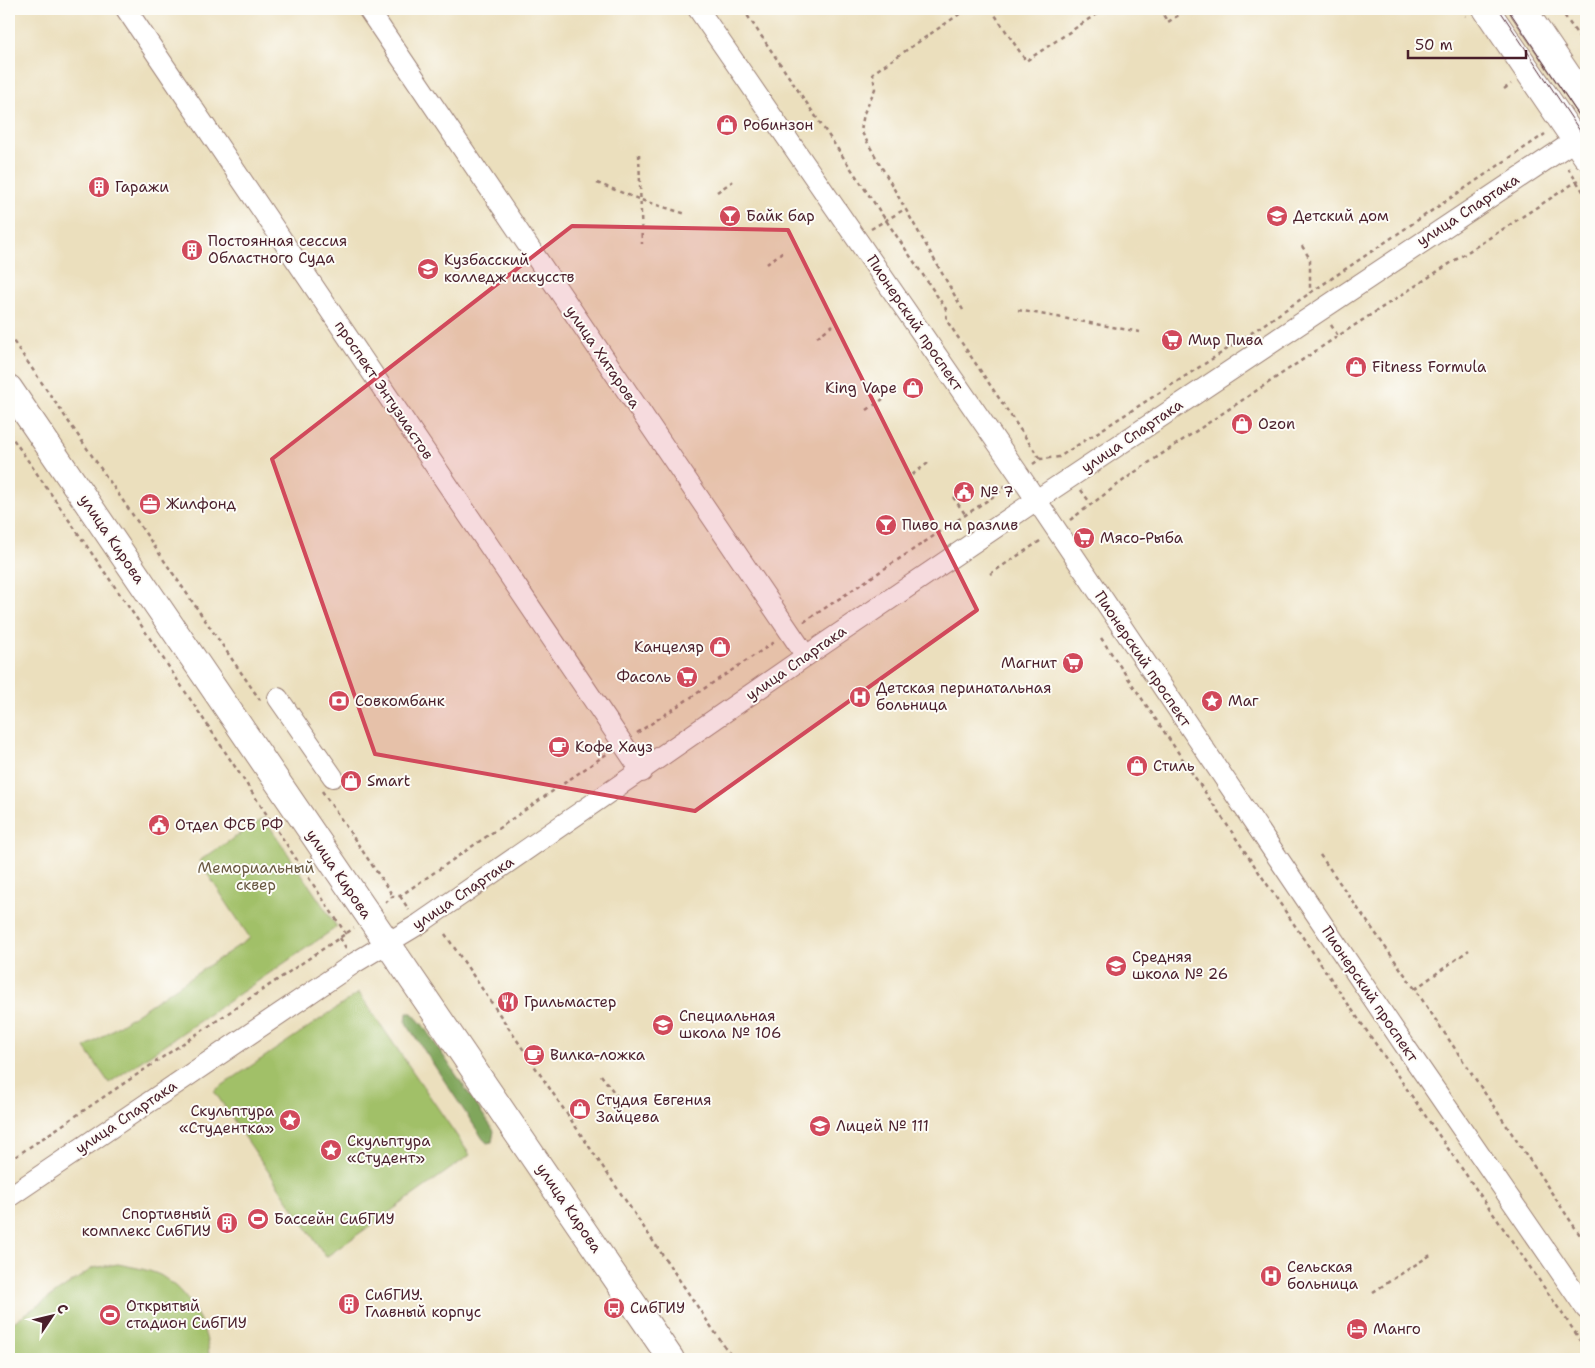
<svg xmlns="http://www.w3.org/2000/svg" width="1595" height="1368" viewBox="0 0 1595 1368" font-family="'Shantell Sans',sans-serif">
<style>
.green{fill:#a1c067;stroke:#767049}
.forest{fill:#80a65c;stroke:#656244}
.lines{fill:none;stroke-linecap:round;stroke-linejoin:round}
.minor-casing{stroke:#9a7f74;stroke-width:22}
.major-casing{stroke:#9a7f74;stroke-width:28}
.path{stroke:#9a7f74;stroke-width:2.5;stroke-dasharray:4 4;stroke-linecap:butt}
.minor{stroke:#fff;stroke-width:20}
.major{stroke:#fff;stroke-width:26}
.tram{stroke:#4a1f2b;stroke-width:1}
.marked{fill:#d1495b;fill-opacity:0.2;stroke:#d1495b;stroke-width:4;stroke-linejoin:round}
.labels{text-anchor:middle;stroke-width:4;stroke-linejoin:round;paint-order:stroke}
.poi-label{font-size:15px;fill:#4a1f2b;stroke:#fdfcf7;text-anchor:start}
.street-label{font-size:15px;fill:#4a1f2b;stroke:#fdfcf7}
.park-label{font-size:15px;fill:#685740;stroke:#fdfcf7}
</style>
<rect width="100%" height="100%" fill="#fdfcf7"/>
<filter id="ink" filterUnits="userSpaceOnUse"><feTurbulence type="fractalNoise" baseFrequency=".02" numOctaves="2"/><feDisplacementMap in="SourceGraphic" scale="10" xChannelSelector="R" yChannelSelector="G"/><feConvolveMatrix kernelMatrix="1 2 1 2 8 2 1 2 1" color-interpolation-filters="sRGB"/></filter>
<filter id="wash" filterUnits="userSpaceOnUse"><feTurbulence type="fractalNoise" baseFrequency=".0096" numOctaves="4" result="noise"/><feDisplacementMap in="SourceGraphic" scale="20" xChannelSelector="R" yChannelSelector="G"/><feGaussianBlur stdDeviation="1.12" result="paint"/><feColorMatrix in="noise" values="0 0 0 0 0 0 0 0 0 0 0 0 0 0 0 0 0 1.4 0 .05"/><feComposite in="paint" operator="in"/></filter>
<g filter="url(#wash)">
<rect width="100%" height="100%" fill="#ebdfbd"/>
<g class="green">
<polygon points="264,818 337,927 109,1083 85,1048 250,938 199,861"/>
<polygon points="359,993 470,1155 326,1257 214,1091"/>
<path d="M118,1264C132,1267 147,1269 160,1275C188,1291 209,1327 209,1359H9V1325L93,1268Z"/>
</g>
<polygon class="forest" points="407,1013 412,1013 422,1024 494,1131 492,1142 487,1143 483,1139 406,1023"/>
</g>
<g filter="url(#ink)">
<g class="lines">
<g class="minor-casing">
<g id="minor">
<polyline points="126,9 642,772"/>
<polyline points="368,9 806,656"/>
<polyline points="698,9 1018,473 1407,1049 1586,1309"/>
<polyline points="278,698 333,777"/>
<polyline points="9,1197 356,962 419,924 806,656 1035,501 1586,133"/>
</g>
</g>
<g class="major-casing">
<g id="major">
<polyline points="1486,9 1586,156"/>
<polyline points="1523,9 1586,102"/>
<polyline points="9,388 671,1359"/>
</g>
</g>
<g class="path">
<polyline points="743,9 946,309 947,321 1040,459"/>
<polyline points="991,9 1026,61 1104,9"/>
<polyline points="1159,9 1168,22 1188,9"/>
<polyline points="1461,9 1466,16"/>
<polyline points="1560,9 1586,47"/>
<polyline points="1449,10 1450,9"/>
<polyline points="1504,89 1511,84"/>
<polyline points="639,154 642,244"/>
<polyline points="1568,168 1586,196"/>
<polyline points="597,183 641,200 686,214"/>
<polyline points="717,192 733,181"/>
<polyline points="871,229 905,209"/>
<polyline points="1302,246 1310,259 1310,293"/>
<polyline points="767,264 782,252"/>
<polyline points="963,310 861,131 864,113 875,89 873,73 967,9"/>
<polyline points="1018,310 1140,332"/>
<polyline points="1331,325 1338,336"/>
<polyline points="9,335 260,700"/>
<polyline points="817,337 833,325"/>
<polyline points="867,410 883,399"/>
<polyline points="9,433 139,622 346,934"/>
<polyline points="1033,464 1040,459 1059,457 1223,352 1545,134"/>
<polyline points="912,475 928,463"/>
<polyline points="1081,490 1091,504"/>
<polyline points="953,497 965,514"/>
<polyline points="1070,520 1135,472 1338,336 1585,176"/>
<polyline points="990,574 1043,539"/>
<polyline points="804,622 1003,490 1004,485"/>
<polyline points="1101,638 1337,988 1586,1348"/>
<polyline points="637,733 776,641"/>
<polyline points="322,791 393,896"/>
<polyline points="1320,855 1415,989 1586,1244"/>
<polyline points="400,896 409,910"/>
<polyline points="385,903 393,896 400,896 608,753"/>
<polyline points="445,934 733,1359"/>
<polyline points="340,938 346,948"/>
<polyline points="1415,989 1469,950"/>
<polyline points="601,1075 619,1099"/>
<polyline points="9,1161 354,928"/>
<polyline points="1373,1292 1432,1254"/>
</g>
<use href="#minor" class="minor"/>
<use href="#major" class="major"/>
<g class="tram">
<polyline points="1499,9 1586,140"/>
<polyline points="1508,9 1586,126"/>
</g>
</g>
</g>
<path class="marked" d="M572,226L788,230L977,610L695,811L375,754L272,459Z"/>
<defs>
<g id="shop-disc" transform="scale(1.125)"><circle r="9.5" fill="#d1495b" stroke="#fdfcf7"/><path d="M-5-2.5h2.3a2.7 3.5 0 0 1 5.4 0H5L5.5 6h-11ZM-1.5-2.5h3a1.5 2.3 0 0 0-3 0Z" fill="#fff"/></g>
<g id="building-disc" transform="scale(1.125)"><circle r="9.5" fill="#d1495b" stroke="#fdfcf7"/><path d="M-4-6H4V6H1V3H-1V6H-4ZM-2.5-4.3h1.7v1.8h-1.7ZM.8-4.3h1.7v1.8H.8ZM-2.5-1h1.7V.8h-1.7ZM.8-1h1.7V.8H.8Z" fill="#fff"/></g>
<g id="bar-disc" transform="scale(1.125)"><circle r="9.5" fill="#d1495b" stroke="#fdfcf7"/><path d="M-6-5H6L.8 .8V4.5H3.5V6h-7V4.5H-.8V.8Z" fill="#fff"/></g>
<g id="school-disc" transform="scale(1.125)"><circle r="9.5" fill="#d1495b" stroke="#fdfcf7"/><path d="M0-5L7-2L0 1L-7-2ZM-4 1L0 2.5L4 1V4Q0 6-4 4Z" fill="#fff"/></g>
<g id="university-disc" transform="scale(1.125)"><circle r="9.5" fill="#d1495b" stroke="#fdfcf7"/><path d="M0-5L7-2L0 1L-7-2ZM-4 1L0 2.5L4 1V4Q0 6-4 4Z" fill="#fff"/></g>
<g id="supermarket-disc" transform="scale(1.125)"><circle r="9.5" fill="#d1495b" stroke="#fdfcf7"/><path d="M-6-5.5h2.5l.6 2H6L4.5 2H-2.5L-4.4-4H-6ZM-1.5 3.2a1.3 1.3 0 1 0 .1 0ZM3 3.2a1.3 1.3 0 1 0 .1 0Z" fill="#fff"/></g>
<g id="civic-disc" transform="scale(1.125)"><circle r="9.5" fill="#d1495b" stroke="#fdfcf7"/><path d="M-.6-6.5H3V-4.5H.6V-3L4-1V1h2V6H-6V1h2V-1L-.6-3ZM-1.2 2.5V6h2.4V2.5Z" fill="#fff"/></g>
<g id="office-disc" transform="scale(1.125)"><circle r="9.5" fill="#d1495b" stroke="#fdfcf7"/><path d="M-6-3h4V-5.5h4V-3h4V5H-6ZM-1-4.5V-3h2v-1.5ZM-6 0V1H6V0Z" fill="#fff"/></g>
<g id="hospital-disc" transform="scale(1.125)"><circle r="9.5" fill="#d1495b" stroke="#fdfcf7"/><path d="M-5-5h3v3.5h4V-5h3V5h-3V1.5h-4V5h-3Z" fill="#fff"/></g>
<g id="bank-disc" transform="scale(1.125)"><circle r="9.5" fill="#d1495b" stroke="#fdfcf7"/><path d="M-6-4H6V4H-6ZM0-2.3a2.3 2.3 0 1 0 0 4.6a2.3 2.3 0 1 0 0-4.6Z" fill="#fff"/></g>
<g id="sight-disc" transform="scale(1.125)"><circle r="9.5" fill="#d1495b" stroke="#fdfcf7"/><path d="M0-6L1.8-2.2L6-1.7L2.9 1.2L3.7 5.4L0 3.3L-3.7 5.4L-2.9 1.2L-6-1.7L-1.8-2.2Z" fill="#fff"/></g>
<g id="cafe-disc" transform="scale(1.125)"><circle r="9.5" fill="#d1495b" stroke="#fdfcf7"/><path d="M-5.5-4.5H6V0H3Q3 3.5 0 3.5H-2.5Q-5.5 3.5-5.5 0ZM3-3.2v2h1.7v-2ZM-6 4.5H4V6H-6Z" fill="#fff"/></g>
<g id="restaurant-disc" transform="scale(1.125)"><circle r="9.5" fill="#d1495b" stroke="#fdfcf7"/><path d="M-5-6h1v4h1v-4h1v4h1v-4h1v5L-1.5 .5V6h-2V.5L-5-1ZM5-6V6H3V1.5H1.5Q1.5-4 5-6Z" fill="#fff"/></g>
<g id="stadium-disc" transform="scale(1.125)"><circle r="9.5" fill="#d1495b" stroke="#fdfcf7"/><path d="M0-5a6.5 5 0 1 0 0 10a6.5 5 0 1 0 0-10ZM-3.5-1.8h7v3.6h-7Z" fill="#fff"/></g>
<g id="bus-disc" transform="scale(1.125)"><circle r="9.5" fill="#d1495b" stroke="#fdfcf7"/><path d="M-5-6H5V4H4V6H2V4H-2V6H-4V4H-5ZM-3.5-4V0h7V-4ZM-3.5 1.2v1.5H-2V1.2ZM2 1.2v1.5H3.5V1.2Z" fill="#fff"/></g>
<g id="hotel-disc" transform="scale(1.125)"><circle r="9.5" fill="#d1495b" stroke="#fdfcf7"/><path d="M-6-4.5h1.5V1H6V5H4.5V3h-9V5H-6ZM-4 0a1.8 1.8 0 1 1 3.6 0ZM.5 0V-2.5h3Q6-2.5 6 0Z" fill="#fff"/></g>
</defs>
<g fill-rule="evenodd">
<use href="#shop-disc" x="727" y="125"/>
<use href="#building-disc" x="99" y="187"/>
<use href="#bar-disc" x="730" y="216"/>
<use href="#school-disc" x="1277" y="216"/>
<use href="#building-disc" x="192" y="250"/>
<use href="#university-disc" x="428" y="269"/>
<use href="#supermarket-disc" x="1172" y="340"/>
<use href="#shop-disc" x="1356" y="367"/>
<use href="#shop-disc" x="913" y="388"/>
<use href="#shop-disc" x="1242" y="424"/>
<use href="#civic-disc" x="964" y="492"/>
<use href="#office-disc" x="150" y="504"/>
<use href="#bar-disc" x="886" y="525"/>
<use href="#supermarket-disc" x="1084" y="538"/>
<use href="#shop-disc" x="720" y="647"/>
<use href="#supermarket-disc" x="1073" y="663"/>
<use href="#supermarket-disc" x="687" y="677"/>
<use href="#hospital-disc" x="860" y="697"/>
<use href="#bank-disc" x="339" y="701"/>
<use href="#sight-disc" x="1212" y="701"/>
<use href="#cafe-disc" x="559" y="747"/>
<use href="#shop-disc" x="1137" y="766"/>
<use href="#shop-disc" x="351" y="781"/>
<use href="#civic-disc" x="159" y="825"/>
<use href="#school-disc" x="1116" y="966"/>
<use href="#restaurant-disc" x="508" y="1002"/>
<use href="#school-disc" x="663" y="1025"/>
<use href="#cafe-disc" x="534" y="1055"/>
<use href="#shop-disc" x="580" y="1109"/>
<use href="#sight-disc" x="290" y="1120"/>
<use href="#school-disc" x="820" y="1126"/>
<use href="#sight-disc" x="331" y="1150"/>
<use href="#stadium-disc" x="258" y="1219"/>
<use href="#building-disc" x="227" y="1223"/>
<use href="#hospital-disc" x="1271" y="1276"/>
<use href="#building-disc" x="349" y="1304"/>
<use href="#bus-disc" x="614" y="1308"/>
<use href="#stadium-disc" x="110" y="1315"/>
<use href="#hotel-disc" x="1357" y="1329"/>
</g>
<g class="labels">
<g class="poi-label">
<text x="743" y="130">Робинзон</text>
<text x="115" y="192">Гаражи</text>
<text x="746" y="221">Байк бар</text>
<text x="1293" y="221">Детский дом</text>
<text x="208" y="246">Постоянная сессия<tspan x="208" dy="17">Областного Суда</tspan></text>
<text x="444" y="265">Кузбасский<tspan x="444" dy="17">колледж искусств</tspan></text>
<text x="1188" y="345">Мир Пива</text>
<text x="1372" y="372">Fitness Formula</text>
<text x="897" y="393" text-anchor="end">King Vape</text>
<text x="1258" y="429">Ozon</text>
<text x="980" y="497">№ 7</text>
<text x="166" y="509">Жилфонд</text>
<text x="902" y="530">Пиво на разлив</text>
<text x="1100" y="543">Мясо-Рыба</text>
<text x="704" y="652" text-anchor="end">Канцеляр</text>
<text x="1057" y="668" text-anchor="end">Магнит</text>
<text x="671" y="682" text-anchor="end">Фасоль</text>
<text x="876" y="693">Детская перинатальная<tspan x="876" dy="17">больница</tspan></text>
<text x="355" y="706">Совкомбанк</text>
<text x="1228" y="706">Маг</text>
<text x="575" y="752">Кофе Хауз</text>
<text x="1153" y="771">Стиль</text>
<text x="367" y="786">Smart</text>
<text x="175" y="830">Отдел ФСБ РФ</text>
<text x="1132" y="962">Средняя<tspan x="1132" dy="17">школа № 26</tspan></text>
<text x="524" y="1007">Грильмастер</text>
<text x="679" y="1021">Специальная<tspan x="679" dy="17">школа № 106</tspan></text>
<text x="550" y="1060">Вилка-ложка</text>
<text x="596" y="1105">Студия Евгения<tspan x="596" dy="17">Зайцева</tspan></text>
<text x="274" y="1116" text-anchor="end">Скульптура<tspan x="274" dy="17">«Студентка»</tspan></text>
<text x="836" y="1131">Лицей № 111</text>
<text x="347" y="1146">Скульптура<tspan x="347" dy="17">«Студент»</tspan></text>
<text x="211" y="1219" text-anchor="end">Спортивный<tspan x="211" dy="17">комплекс СибГИУ</tspan></text>
<text x="274" y="1224">Бассейн СибГИУ</text>
<text x="1287" y="1272">Сельская<tspan x="1287" dy="17">больница</tspan></text>
<text x="365" y="1300">СибГИУ.<tspan x="365" dy="17">Главный корпус</tspan></text>
<text x="126" y="1311">Открытый<tspan x="126" dy="17">стадион СибГИУ</tspan></text>
<text x="630" y="1313">СибГИУ</text>
<text x="1373" y="1334">Манго</text>
</g>
<g class="street-label">
<text transform="translate(1468 210) rotate(-33)" y="5">улица Спартака</text>
<text transform="translate(915 323) rotate(56)" y="5">Пионерский проспект</text>
<text transform="translate(603 357) rotate(56)" y="5">улица Хитарова</text>
<text transform="translate(384 390) rotate(56)" y="5">проспект Энтузиастов</text>
<text transform="translate(1132 436) rotate(-34)" y="5">улица Спартака</text>
<text transform="translate(112 539) rotate(56)" y="5">улица Кирова</text>
<text transform="translate(1143 659) rotate(56)" y="5">Пионерский проспект</text>
<text transform="translate(796 663) rotate(-35)" y="5">улица Спартака</text>
<text transform="translate(339 874) rotate(56)" y="5">улица Кирова</text>
<text transform="translate(463 893) rotate(-34)" y="5">улица Спартака</text>
<text transform="translate(1370 994) rotate(56)" y="5">Пионерский проспект</text>
<text transform="translate(126 1117) rotate(-34)" y="5">улица Спартака</text>
<text transform="translate(569 1208) rotate(56)" y="5">улица Кирова</text>
</g>
<g class="park-label">
<text x="256" y="873">Мемориальный<tspan x="256" dy="17">сквер</tspan></text>
</g>
</g>
<rect width="1595" height="1368" fill="none" stroke="#fdfcf7" stroke-width="30"/>
<g transform="translate(52 1316) rotate(55)" stroke="#fdfcf7" stroke-width="4" paint-order="stroke">
<path d="M0-4L9 19L0 12L-9 19Z" fill="#4a1f2b"/>
<text y="-8" font-size="14" font-weight="bold" text-anchor="middle" fill="#4a1f2b">С</text>
</g>
<path d="M1408 50v8h118v-8" fill="none" stroke="#4a1f2b" stroke-width="2.5"/>
<text x="1415" y="50" font-size="15" fill="#4a1f2b" stroke="#fdfcf7" stroke-width="4" paint-order="stroke">50 m</text>
</svg>
